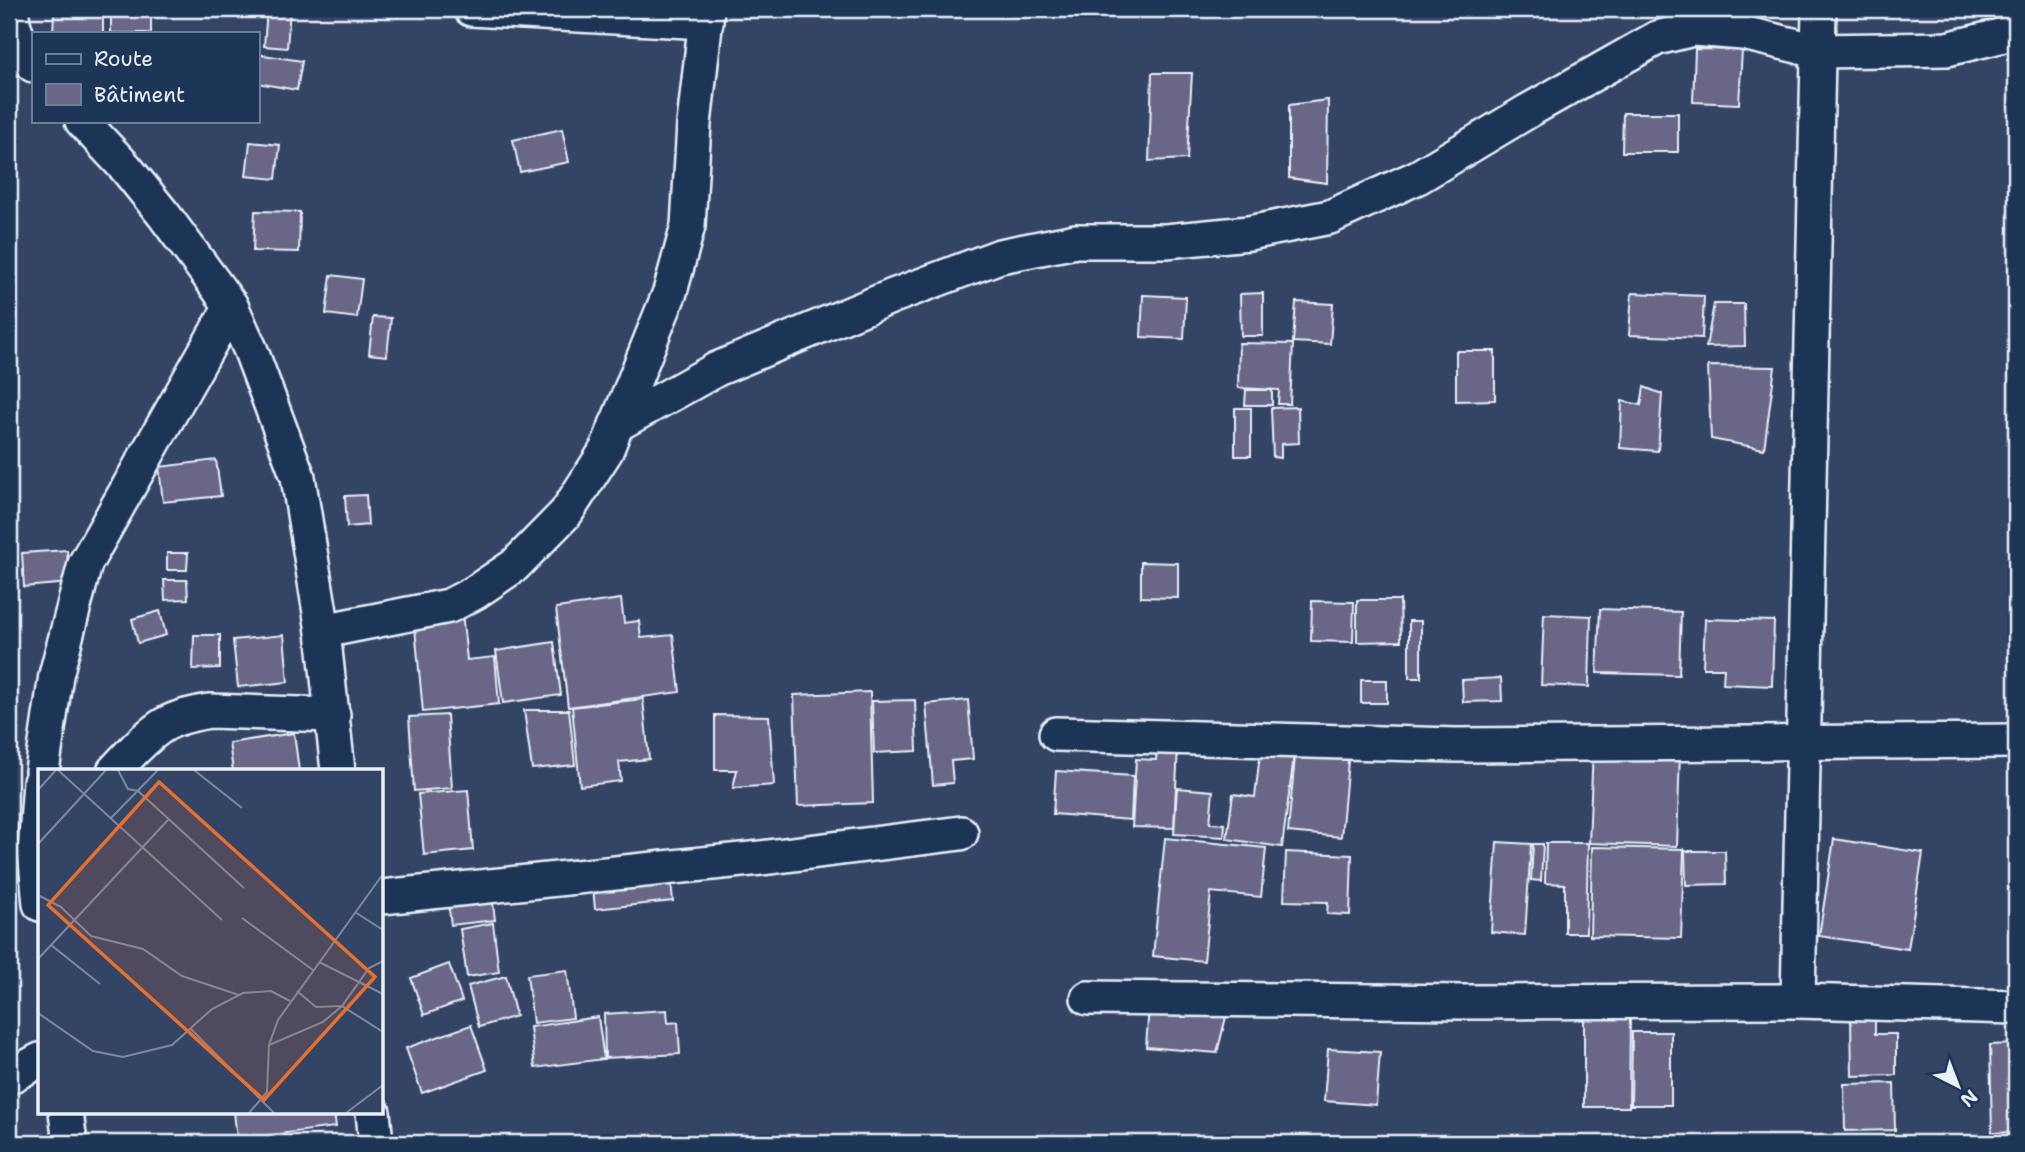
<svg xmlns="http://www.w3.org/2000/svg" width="2025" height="1152" viewBox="0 0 2025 1152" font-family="'Shantell Sans',sans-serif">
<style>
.building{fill:#696687;stroke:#e8f1f8;stroke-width:2}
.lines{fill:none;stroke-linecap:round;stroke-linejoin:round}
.minor-casing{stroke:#e8f1f8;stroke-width:38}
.minor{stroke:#1d3557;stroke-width:33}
.inset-road{fill:none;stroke:#7c89a0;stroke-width:2}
.view{fill:#e8702f;fill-opacity:0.15;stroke:#e8702f;stroke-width:3.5}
.inset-edge{fill:none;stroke:#e8f1f8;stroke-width:3.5}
</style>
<rect width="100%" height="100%" fill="#344465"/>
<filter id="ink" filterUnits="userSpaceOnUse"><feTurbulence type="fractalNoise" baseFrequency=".0143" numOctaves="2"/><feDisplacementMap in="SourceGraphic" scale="14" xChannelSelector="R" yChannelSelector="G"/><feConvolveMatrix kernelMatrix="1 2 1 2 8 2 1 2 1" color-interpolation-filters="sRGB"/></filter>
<g filter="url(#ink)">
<g class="building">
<rect x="111" y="9" width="40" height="24"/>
<polygon points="267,9 290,9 287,48 264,46"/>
<polygon points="54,14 103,16 103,33 53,33"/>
<polygon points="1695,49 1742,50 1739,104 1693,102"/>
<polygon points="257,54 302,61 297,90 257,83"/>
<polygon points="1152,73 1192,73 1187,159 1149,161"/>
<polygon points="1328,100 1327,183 1289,178 1289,105"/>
<polygon points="1623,113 1678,113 1678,152 1622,152"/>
<polygon points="562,129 569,162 520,172 513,140"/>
<polygon points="250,142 280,145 276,179 246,176"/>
<polygon points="255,211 300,212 299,252 253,251"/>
<polygon points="9,221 17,221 15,257 9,257"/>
<polygon points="331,275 362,279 357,318 326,314"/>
<polygon points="1263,293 1263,336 1241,336 1240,294"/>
<polygon points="1632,293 1704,296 1702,338 1629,335"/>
<polygon points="1143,295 1186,297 1184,339 1141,337"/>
<polygon points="1296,302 1333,304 1330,344 1293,342"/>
<polygon points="1714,304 1744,304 1745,346 1706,347"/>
<polygon points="373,317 391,318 387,356 369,354"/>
<polygon points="1239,343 1293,344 1290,404 1278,404 1279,390 1238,388"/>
<polygon points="1456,351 1495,351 1495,400 1456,401"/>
<polygon points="1708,366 1775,367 1764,449 1711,439"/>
<polygon points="1644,387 1662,394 1658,451 1620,448 1622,401 1641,405"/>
<polygon points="1246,390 1272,390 1272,405 1245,405"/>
<polygon points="1298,407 1299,443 1281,444 1281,458 1273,457 1271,408"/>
<rect x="1235" y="408" width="16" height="48"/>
<polygon points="216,460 221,496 163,502 159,467"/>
<polygon points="366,495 368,525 347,527 345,496"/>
<polygon points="67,550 69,583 24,587 22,553"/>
<polygon points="167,553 188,553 187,570 167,570"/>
<polygon points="1141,562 1178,563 1178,598 1141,597"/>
<polygon points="164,580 187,580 188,599 165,600"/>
<polygon points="621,599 624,623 639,621 641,638 673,635 680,692 568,707 556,608"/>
<polygon points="1357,600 1400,600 1401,641 1357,642"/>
<polygon points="1312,601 1354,602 1353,642 1311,641"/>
<polygon points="1600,609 1681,612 1679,675 1597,673"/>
<polygon points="160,611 166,635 138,643 132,619"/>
<polygon points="462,612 467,660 495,657 499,704 423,712 414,617"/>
<polygon points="1544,614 1591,616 1589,687 1541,685"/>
<polygon points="1705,619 1774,621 1772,686 1723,684 1724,668 1703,668"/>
<rect x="1409" y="621" width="12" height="57"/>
<polygon points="194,635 220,635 220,668 193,669"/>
<polygon points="284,635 288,682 238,687 233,640"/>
<polygon points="554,642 561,695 503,703 496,651"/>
<polygon points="1501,678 1502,701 1463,702 1462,680"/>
<rect x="1361" y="680" width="26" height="23"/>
<polygon points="870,692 873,803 798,806 794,695"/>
<polygon points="643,699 649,759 619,762 621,781 580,786 572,707"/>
<polygon points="915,700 917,751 874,753 872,701"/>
<polygon points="968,700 973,759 951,761 953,783 933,785 926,704"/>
<polygon points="524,710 569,710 575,765 532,769"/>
<polygon points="447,715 452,788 414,791 409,717"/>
<polygon points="715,715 769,716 774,785 733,788 737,770 715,770"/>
<polygon points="294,733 299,771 233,771 229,743"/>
<polygon points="1157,745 1178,746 1174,828 1132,827 1136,759 1156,760"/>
<polygon points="1261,745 1295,749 1282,847 1227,839 1233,794 1255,797"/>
<polygon points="1296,746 1349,750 1341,837 1288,832"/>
<polygon points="1593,748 1680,751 1677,846 1589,843"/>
<polygon points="1056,771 1133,776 1131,820 1053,814"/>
<polygon points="1177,788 1213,791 1210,823 1225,824 1224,837 1174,834"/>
<polygon points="468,790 473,850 424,855 418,794"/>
<polygon points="1165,838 1266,848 1261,897 1211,892 1204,961 1153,956"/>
<polygon points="1834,839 1923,853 1908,949 1819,936"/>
<polygon points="1497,842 1531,844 1525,935 1491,932"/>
<polygon points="1546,843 1588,843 1586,933 1565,933 1565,884 1545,883"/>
<polygon points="1533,844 1543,844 1541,881 1531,880"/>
<polygon points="1592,847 1684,849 1681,938 1590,936"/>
<polygon points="1685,851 1725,851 1726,884 1686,885"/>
<polygon points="1286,852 1352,855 1350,915 1327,914 1328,902 1284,901"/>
<polygon points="670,870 673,901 595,909 592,878"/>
<polygon points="491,888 495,920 451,925 447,893"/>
<polygon points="493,923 499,972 467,977 460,929"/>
<polygon points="449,964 462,1001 424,1015 411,978"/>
<polygon points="567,970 573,1018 533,1023 527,975"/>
<polygon points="506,976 516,1016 479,1027 468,986"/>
<polygon points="1149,1005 1229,1005 1217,1053 1146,1047"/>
<polygon points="667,1010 668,1023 678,1022 680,1054 605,1058 604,1014"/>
<polygon points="1584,1015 1630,1015 1629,1107 1584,1107"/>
<polygon points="598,1017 604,1059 535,1068 530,1027"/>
<polygon points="1875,1017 1875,1034 1896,1034 1896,1075 1852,1076 1851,1018"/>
<polygon points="471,1025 487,1070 422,1093 406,1048"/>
<polygon points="1632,1032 1671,1032 1671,1105 1631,1105"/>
<polygon points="2016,1044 2016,1132 1992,1133 1990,1045"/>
<polygon points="1328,1049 1380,1052 1376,1105 1324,1101"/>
<polygon points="1894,1083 1895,1130 1845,1131 1844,1084"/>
<polygon points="234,1112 334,1112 336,1127 237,1139"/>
<polygon points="652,1137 653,1143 611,1143 611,1141"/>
</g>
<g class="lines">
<g class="minor-casing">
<g id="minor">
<path d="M12,9C11,28 23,50 33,65"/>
<polyline points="471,9 706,22"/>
<polyline points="82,121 126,168 164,215 231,306 251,351 298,477 323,631 338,771"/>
<polyline points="616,425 717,369 893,296 1000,256 1076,241 1166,241 1249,233 1330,217 1418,177 1528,111 1657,38 1693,29 1743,33 1818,51 1947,49 2016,32"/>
<polyline points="323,631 449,606 474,593 514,566 566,513 606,451 670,292 688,226 694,124 707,9"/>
<polyline points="1056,734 1456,745 2016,741"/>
<polyline points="42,771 56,675 85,564 231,306"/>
<path d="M114,771C129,755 144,738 162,726C176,717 194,714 209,711L333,715"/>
<polyline points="40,782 35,850 40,904"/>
<polyline points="382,897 761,858 961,833"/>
<polyline points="1088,998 1464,1002 1798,1001 2016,1007"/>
<polyline points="1798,1001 1819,9"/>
<polyline points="9,1077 40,1060"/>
<polyline points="66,1112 70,1143"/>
<polyline points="373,1112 376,1143"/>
</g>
</g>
<use href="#minor" class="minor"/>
</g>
</g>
<g transform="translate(38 769)">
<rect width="345" height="345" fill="#344465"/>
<path class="inset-road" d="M20,1L184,151M80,1L90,20L100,22L206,119M156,1L204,39M0,21L18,1M73,49L120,1M0,75L68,1M2,127L23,138L53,167L105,180L144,207L201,226M317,143L345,161M204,149L275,201M13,176L62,215M0,190L130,51M281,193L345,225M259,222L278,238L304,237L345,263M0,244L55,282L85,288L134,276L174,240L205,224L233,222L252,232M153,260L236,344M231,276L285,253L304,237L331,199L345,192M211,344L229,323L231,276L240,251L345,105M308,344L345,316"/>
<path class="view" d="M121,13L337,208L226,331L10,136Z"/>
<rect width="345" height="345" class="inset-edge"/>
</g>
<rect width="2025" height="1152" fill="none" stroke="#1d3557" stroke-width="35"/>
<rect x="18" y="18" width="1990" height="1117" fill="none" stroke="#e8f1f8" stroke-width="2.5" filter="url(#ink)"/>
<rect x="32" y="32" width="228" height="91" fill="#1d3557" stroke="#6e8097" stroke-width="2"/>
<rect x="46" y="54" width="35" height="10" fill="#1d3557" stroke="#6e8097" stroke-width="2"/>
<text x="94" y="66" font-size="21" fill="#e8f1f8">Route</text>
<rect x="46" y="84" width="35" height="21" fill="#696687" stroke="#6e8097" stroke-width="2"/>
<text x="94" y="102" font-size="21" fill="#e8f1f8">Bâtiment</text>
<g transform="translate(1958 1086) rotate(138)" stroke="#1d3557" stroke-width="5" paint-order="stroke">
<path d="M0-5L12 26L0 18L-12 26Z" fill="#e8f1f8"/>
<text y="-10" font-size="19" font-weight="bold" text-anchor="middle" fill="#e8f1f8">N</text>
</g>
</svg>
